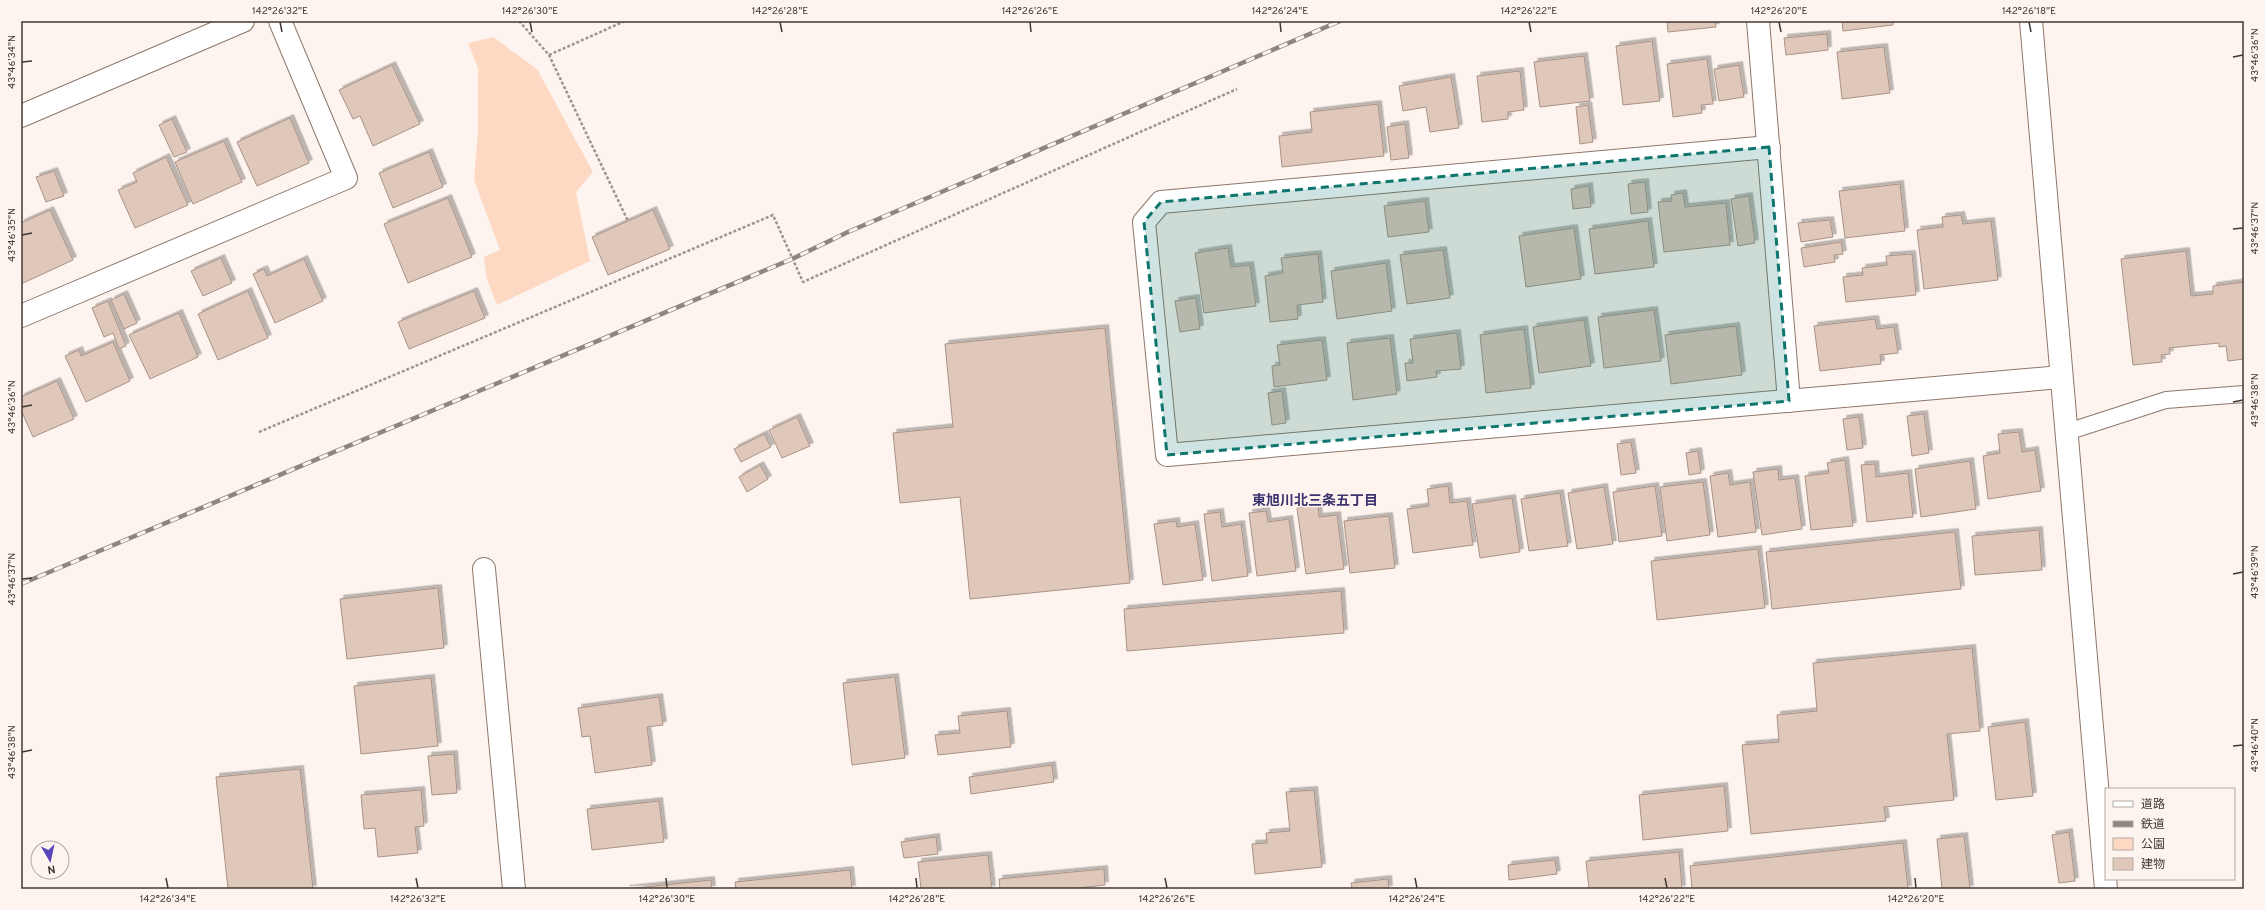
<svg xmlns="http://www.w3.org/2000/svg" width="2265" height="910" viewBox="0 0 2265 910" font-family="Overpass,'Noto Sans JP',sans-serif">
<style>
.green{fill:#fdd9c4}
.building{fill:#dfc8ba;stroke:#a89285;filter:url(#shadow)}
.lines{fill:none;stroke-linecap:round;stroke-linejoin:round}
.lane-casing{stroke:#8d776a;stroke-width:18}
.street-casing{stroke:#8d776a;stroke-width:24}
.secondary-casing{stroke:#8d776a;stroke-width:24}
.path{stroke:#9e948f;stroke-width:2.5;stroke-dasharray:3 2;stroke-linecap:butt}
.lane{stroke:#fff;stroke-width:16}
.street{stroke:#fff;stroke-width:22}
.secondary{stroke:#fff;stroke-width:22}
.rail-casing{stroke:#8f8580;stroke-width:4.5}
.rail{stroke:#fef4ef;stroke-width:3;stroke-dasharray:9;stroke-linecap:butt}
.marked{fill:#0f766e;fill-opacity:0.2;stroke:#0f766e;stroke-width:3;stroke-dasharray:8 5;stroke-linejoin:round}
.ticks{fill:none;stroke:#423833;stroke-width:1.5}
.labels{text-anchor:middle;stroke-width:3;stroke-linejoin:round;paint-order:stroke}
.neighbourhood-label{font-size:14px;font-weight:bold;fill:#3c3470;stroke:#fef4ef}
.neatline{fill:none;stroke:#423833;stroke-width:1.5}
.ticks-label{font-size:10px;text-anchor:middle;fill:#423833}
</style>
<defs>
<filter id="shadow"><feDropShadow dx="3.5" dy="-3.5" stdDeviation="0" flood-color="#0004"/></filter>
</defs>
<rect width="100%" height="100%" fill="#fef4ef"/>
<polygon class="green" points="493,37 537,69 593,172 576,192 590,261 497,305 487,280 484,257 500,250 474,180 478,131 478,68 468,43"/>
<g class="building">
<polygon points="1667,21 1715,21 1716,27 1668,32"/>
<polygon points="1842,21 1893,21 1893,25 1843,31"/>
<polygon points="1827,34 1828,50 1786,55 1784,38"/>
<polygon points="1652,41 1660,101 1623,105 1616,46"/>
<polygon points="1884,47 1890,93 1842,99 1837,52"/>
<polygon points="1584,56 1590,101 1540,107 1534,62"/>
<polygon points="1707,59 1713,104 1701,105 1702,113 1673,117 1667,64"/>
<polygon points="392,65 420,124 373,146 360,116 353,119 339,90"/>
<polygon points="1739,65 1744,97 1719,101 1714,69"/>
<polygon points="1520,71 1524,110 1508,112 1508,119 1482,122 1477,76"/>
<polygon points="1451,77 1459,128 1430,132 1426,107 1403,111 1399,86"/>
<polygon points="1378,104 1384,156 1282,167 1279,136 1312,132 1310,112"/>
<polygon points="1588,105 1593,142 1580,144 1576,107"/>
<polygon points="290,118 309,163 257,186 237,142"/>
<polygon points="172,119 187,152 174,157 159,125"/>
<polygon points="1405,124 1409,158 1391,160 1387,127"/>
<polygon points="224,141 242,182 193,204 175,162"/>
<polygon points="429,152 443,187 393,208 379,173"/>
<polygon points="166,157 188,205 135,228 118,190 137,182 133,173"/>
<polygon points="54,171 64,196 46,202 36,177"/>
<polygon points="1645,182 1648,212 1631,214 1628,184"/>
<polygon points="1900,184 1905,231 1845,238 1839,191"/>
<polygon points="1589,186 1591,207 1573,209 1571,189"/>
<polygon points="1683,193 1685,207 1726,203 1730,245 1664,252 1658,202 1672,201 1671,195"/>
<polygon points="1749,196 1755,243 1738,246 1731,199"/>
<polygon points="448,198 472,257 408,283 384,224"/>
<polygon points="1425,201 1429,232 1388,237 1384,206"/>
<polygon points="50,210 73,260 21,284 21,223"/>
<polygon points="653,210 670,249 608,275 592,237"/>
<polygon points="1961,215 1963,224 1991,221 1998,280 1924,289 1917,230 1943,227 1942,217"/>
<polygon points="1830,220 1833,237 1801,242 1798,223"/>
<polygon points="1648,221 1654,267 1595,274 1589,229"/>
<polygon points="1574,228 1581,279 1526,287 1519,236"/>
<polygon points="1841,242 1843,254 1834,255 1835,262 1804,267 1801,248"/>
<polygon points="1228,248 1231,267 1250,265 1256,306 1204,313 1195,253"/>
<polygon points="1443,250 1450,298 1407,304 1400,255"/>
<polygon points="2186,251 2191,296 2213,294 2213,286 2244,282 2244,359 2228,361 2226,346 2219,347 2219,343 2169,348 2170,354 2161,355 2162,362 2133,365 2121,259"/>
<polygon points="1318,254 1323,302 1297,305 1298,319 1270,322 1265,276 1283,273 1281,258"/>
<polygon points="1912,254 1916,295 1846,302 1843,277 1863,275 1862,268 1887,265 1886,256"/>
<polygon points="221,258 232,283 203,296 191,271"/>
<polygon points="304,259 323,301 275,323 253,274 264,269 267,276"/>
<polygon points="1386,263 1392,311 1337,319 1331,271"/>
<polygon points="248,291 268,338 218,360 198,314"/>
<polygon points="474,291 485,318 409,349 398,322"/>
<polygon points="124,294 137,323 124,329 111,300"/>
<polygon points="1196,298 1200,329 1180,332 1175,301"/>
<polygon points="108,301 126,346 119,349 113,333 104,337 92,308"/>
<polygon points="1654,310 1661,361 1604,368 1598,317"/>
<polygon points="179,313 198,357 150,379 129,335"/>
<polygon points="1875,319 1877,329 1894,327 1898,353 1880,355 1881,364 1820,371 1814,326"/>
<polygon points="1584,320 1591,366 1539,373 1533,327"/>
<polygon points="1736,326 1742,375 1671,384 1665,335"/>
<polygon points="1105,328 1130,583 970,599 960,497 900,503 893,433 953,427 945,344"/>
<polygon points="1524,329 1531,388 1486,393 1480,335"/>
<polygon points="1457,333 1461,369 1436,371 1437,377 1407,381 1405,363 1413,363 1410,339"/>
<polygon points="1390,338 1397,394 1353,400 1347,343"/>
<polygon points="1322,340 1327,380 1274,387 1272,366 1280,365 1277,345"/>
<polygon points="113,342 130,381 86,402 65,356 79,350 81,356"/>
<polygon points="57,381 74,419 33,437 21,410 21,397"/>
<polygon points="1282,391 1286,423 1272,425 1268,393"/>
<polygon points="1924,414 1929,453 1912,456 1907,416"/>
<polygon points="797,417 810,446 782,458 769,430"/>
<polygon points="1859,417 1863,448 1847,450 1843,419"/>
<polygon points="2019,432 2022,452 2035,450 2041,491 1988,499 1983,456 2000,453 1998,434"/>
<polygon points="764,434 771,447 741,462 734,449"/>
<polygon points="1631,442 1636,473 1621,475 1617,444"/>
<polygon points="1698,451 1701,473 1689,475 1686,453"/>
<polygon points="1845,460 1853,526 1811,530 1805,476 1829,473 1827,463"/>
<polygon points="1970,461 1976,509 1921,517 1915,469"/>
<polygon points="1875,464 1876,477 1908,473 1913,517 1867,522 1861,465"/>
<polygon points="760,465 768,479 747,492 739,477"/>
<polygon points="1778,469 1779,480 1795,478 1802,529 1762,535 1753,472"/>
<polygon points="1728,473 1730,485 1750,482 1756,532 1718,537 1710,476"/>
<polygon points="1703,482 1710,535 1667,541 1660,487"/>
<polygon points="1448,486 1450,503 1467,501 1473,545 1413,553 1407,509 1429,506 1427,489"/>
<polygon points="1655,486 1662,536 1619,542 1613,492"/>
<polygon points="1604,487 1613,544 1577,549 1568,493"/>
<polygon points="1560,493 1568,546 1529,551 1521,499"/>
<polygon points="1512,498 1520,552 1480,558 1472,504"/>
<polygon points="1318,504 1319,517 1337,515 1344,569 1306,574 1297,508"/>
<polygon points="1266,511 1268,522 1289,519 1296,571 1257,576 1249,513"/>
<polygon points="1220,512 1222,527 1241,524 1248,576 1212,581 1204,514"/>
<polygon points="1389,516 1395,568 1350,573 1344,521"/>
<polygon points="1176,521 1177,527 1195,524 1203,580 1163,585 1154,524"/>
<polygon points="2039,530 2042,570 1975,575 1972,536"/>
<polygon points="1955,532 1961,589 1772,609 1766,552"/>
<polygon points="1758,549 1765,608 1657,620 1651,561"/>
<polygon points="438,588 444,648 347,659 340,599"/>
<polygon points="1341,591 1344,633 1127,651 1124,609"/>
<polygon points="1972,648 1980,731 1947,734 1954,800 1884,807 1886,821 1751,834 1742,745 1779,742 1777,715 1817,711 1813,663"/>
<polygon points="895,677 905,758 852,765 843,683"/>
<polygon points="431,678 438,746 361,754 354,686"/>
<polygon points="659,697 663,725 647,727 652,765 595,773 590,736 582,737 578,708"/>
<polygon points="1007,711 1011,747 938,755 935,735 960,733 958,716"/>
<polygon points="2025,722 2033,796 1996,800 1988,727"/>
<polygon points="454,754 457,793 432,795 428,756"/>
<polygon points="1052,765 1054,782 971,794 969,777"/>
<polygon points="300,769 313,889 228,889 216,777"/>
<polygon points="1724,786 1728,831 1643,840 1639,795"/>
<polygon points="421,790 424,826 415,827 418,853 378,857 375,828 364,829 361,795"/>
<polygon points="1314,790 1322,867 1255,874 1252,844 1267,843 1266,833 1290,831 1286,792"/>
<polygon points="659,801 664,842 592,850 587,809"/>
<polygon points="2069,832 2075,881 2059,883 2052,835"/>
<polygon points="1964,836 1970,889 1942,889 1937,839"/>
<polygon points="936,837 938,854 904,858 901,842"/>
<polygon points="1903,843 1908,889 1692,889 1690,866"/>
<polygon points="1679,852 1682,889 1589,889 1586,861"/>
<polygon points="988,855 992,889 921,889 918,862"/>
<polygon points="1555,860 1557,874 1509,880 1508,865"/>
<polygon points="1104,869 1105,885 1069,889 1000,889 999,879"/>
<polygon points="850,870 852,889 736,889 735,882"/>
<polygon points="1388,879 1389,889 1352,889 1351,883"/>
<polygon points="711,880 712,889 626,889"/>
</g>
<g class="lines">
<g class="lane-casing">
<polyline id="lane" points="2067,432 2166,400 2244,394"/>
</g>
<g class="street-casing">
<g id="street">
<polyline points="1758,21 1789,401"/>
<polyline points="2031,21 2106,889"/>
<polyline points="21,116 243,21"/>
<polyline points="1769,147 1161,202 1144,222 1167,455 2061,377"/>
<polyline points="21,316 346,178 280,21"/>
</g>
</g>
<g class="secondary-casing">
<polyline id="secondary" points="484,569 514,889"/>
</g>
<g class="path">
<polyline points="519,21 549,55 628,221"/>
<polyline points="549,55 625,21"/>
<polyline points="259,432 773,215 803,282 1237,89"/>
</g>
<use href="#lane" class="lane"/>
<use href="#street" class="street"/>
<use href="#secondary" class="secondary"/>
<g class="rail-casing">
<polyline id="rail" points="21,584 792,259 848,232 1340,21"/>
</g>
<use href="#rail" class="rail"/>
</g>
<path class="marked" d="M1769,147L1789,401L1167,455L1144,222L1161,202Z"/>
<path class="ticks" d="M280,22L282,32M530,22L532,32M780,22L782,32M1030,22L1031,32M1280,22L1281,32M1529,22L1531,32M1779,22L1781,32M2029,22L2031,32M2233,57L2243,55M22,62L32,61M2233,229L2243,228M22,235L32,233M2233,402L2243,400M22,407L32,405M2233,574L2243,572M22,579L32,578M2233,746L2243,745M22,752L32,750M166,878L168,888M416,878L418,888M666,878L667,888M916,878L917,888M1165,878L1167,888M1415,878L1417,888M1665,878L1667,888M1915,878L1916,888"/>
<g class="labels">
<g class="neighbourhood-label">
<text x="1315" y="505">東旭川北三条五丁目</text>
</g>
</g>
<rect width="2265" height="910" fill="none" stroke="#fef4ef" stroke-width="44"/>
<rect x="2105" y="788" width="130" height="92" fill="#fef4ef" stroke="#b3a9a4"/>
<rect x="2113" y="801" width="20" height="6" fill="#ffffff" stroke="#b3a9a4"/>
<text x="2141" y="808" font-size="12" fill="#423833">道路</text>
<rect x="2113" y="821" width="20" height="6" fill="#8f8580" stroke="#b3a9a4"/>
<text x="2141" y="828" font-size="12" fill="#423833">鉄道</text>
<rect x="2113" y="838" width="20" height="12" fill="#fdd9c4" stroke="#b3a9a4"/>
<text x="2141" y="848" font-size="12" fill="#423833">公園</text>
<rect x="2113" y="858" width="20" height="12" fill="#dfc8ba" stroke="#b3a9a4"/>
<text x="2141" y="868" font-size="12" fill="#423833">建物</text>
<g transform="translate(50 860) rotate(171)"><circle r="19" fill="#fef4ef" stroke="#b3a9a4"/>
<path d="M0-3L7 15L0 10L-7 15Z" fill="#5a44bc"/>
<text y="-6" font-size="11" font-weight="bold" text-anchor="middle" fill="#423833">N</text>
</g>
<rect x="22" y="22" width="2221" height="866" class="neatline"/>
<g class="ticks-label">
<text x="280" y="14">142°26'32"E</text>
<text x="530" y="14">142°26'30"E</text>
<text x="780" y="14">142°26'28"E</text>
<text x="1030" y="14">142°26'26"E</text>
<text x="1280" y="14">142°26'24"E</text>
<text x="1529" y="14">142°26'22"E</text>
<text x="1779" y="14">142°26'20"E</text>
<text x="2029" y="14">142°26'18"E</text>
<text transform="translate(2254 55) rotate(-90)" y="4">43°46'36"N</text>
<text transform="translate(11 62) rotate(-90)" y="4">43°46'34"N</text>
<text transform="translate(2254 228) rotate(-90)" y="4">43°46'37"N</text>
<text transform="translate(11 235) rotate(-90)" y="4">43°46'35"N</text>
<text transform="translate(2254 400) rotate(-90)" y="4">43°46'38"N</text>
<text transform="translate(11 407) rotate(-90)" y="4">43°46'36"N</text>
<text transform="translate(2254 572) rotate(-90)" y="4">43°46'39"N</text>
<text transform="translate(11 579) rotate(-90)" y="4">43°46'37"N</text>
<text transform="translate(2254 745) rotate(-90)" y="4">43°46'40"N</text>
<text transform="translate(11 752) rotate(-90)" y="4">43°46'38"N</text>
<text x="168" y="902">142°26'34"E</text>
<text x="418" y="902">142°26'32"E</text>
<text x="667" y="902">142°26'30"E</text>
<text x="917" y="902">142°26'28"E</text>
<text x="1167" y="902">142°26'26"E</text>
<text x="1417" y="902">142°26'24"E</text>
<text x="1667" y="902">142°26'22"E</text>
<text x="1916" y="902">142°26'20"E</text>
</g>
</svg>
